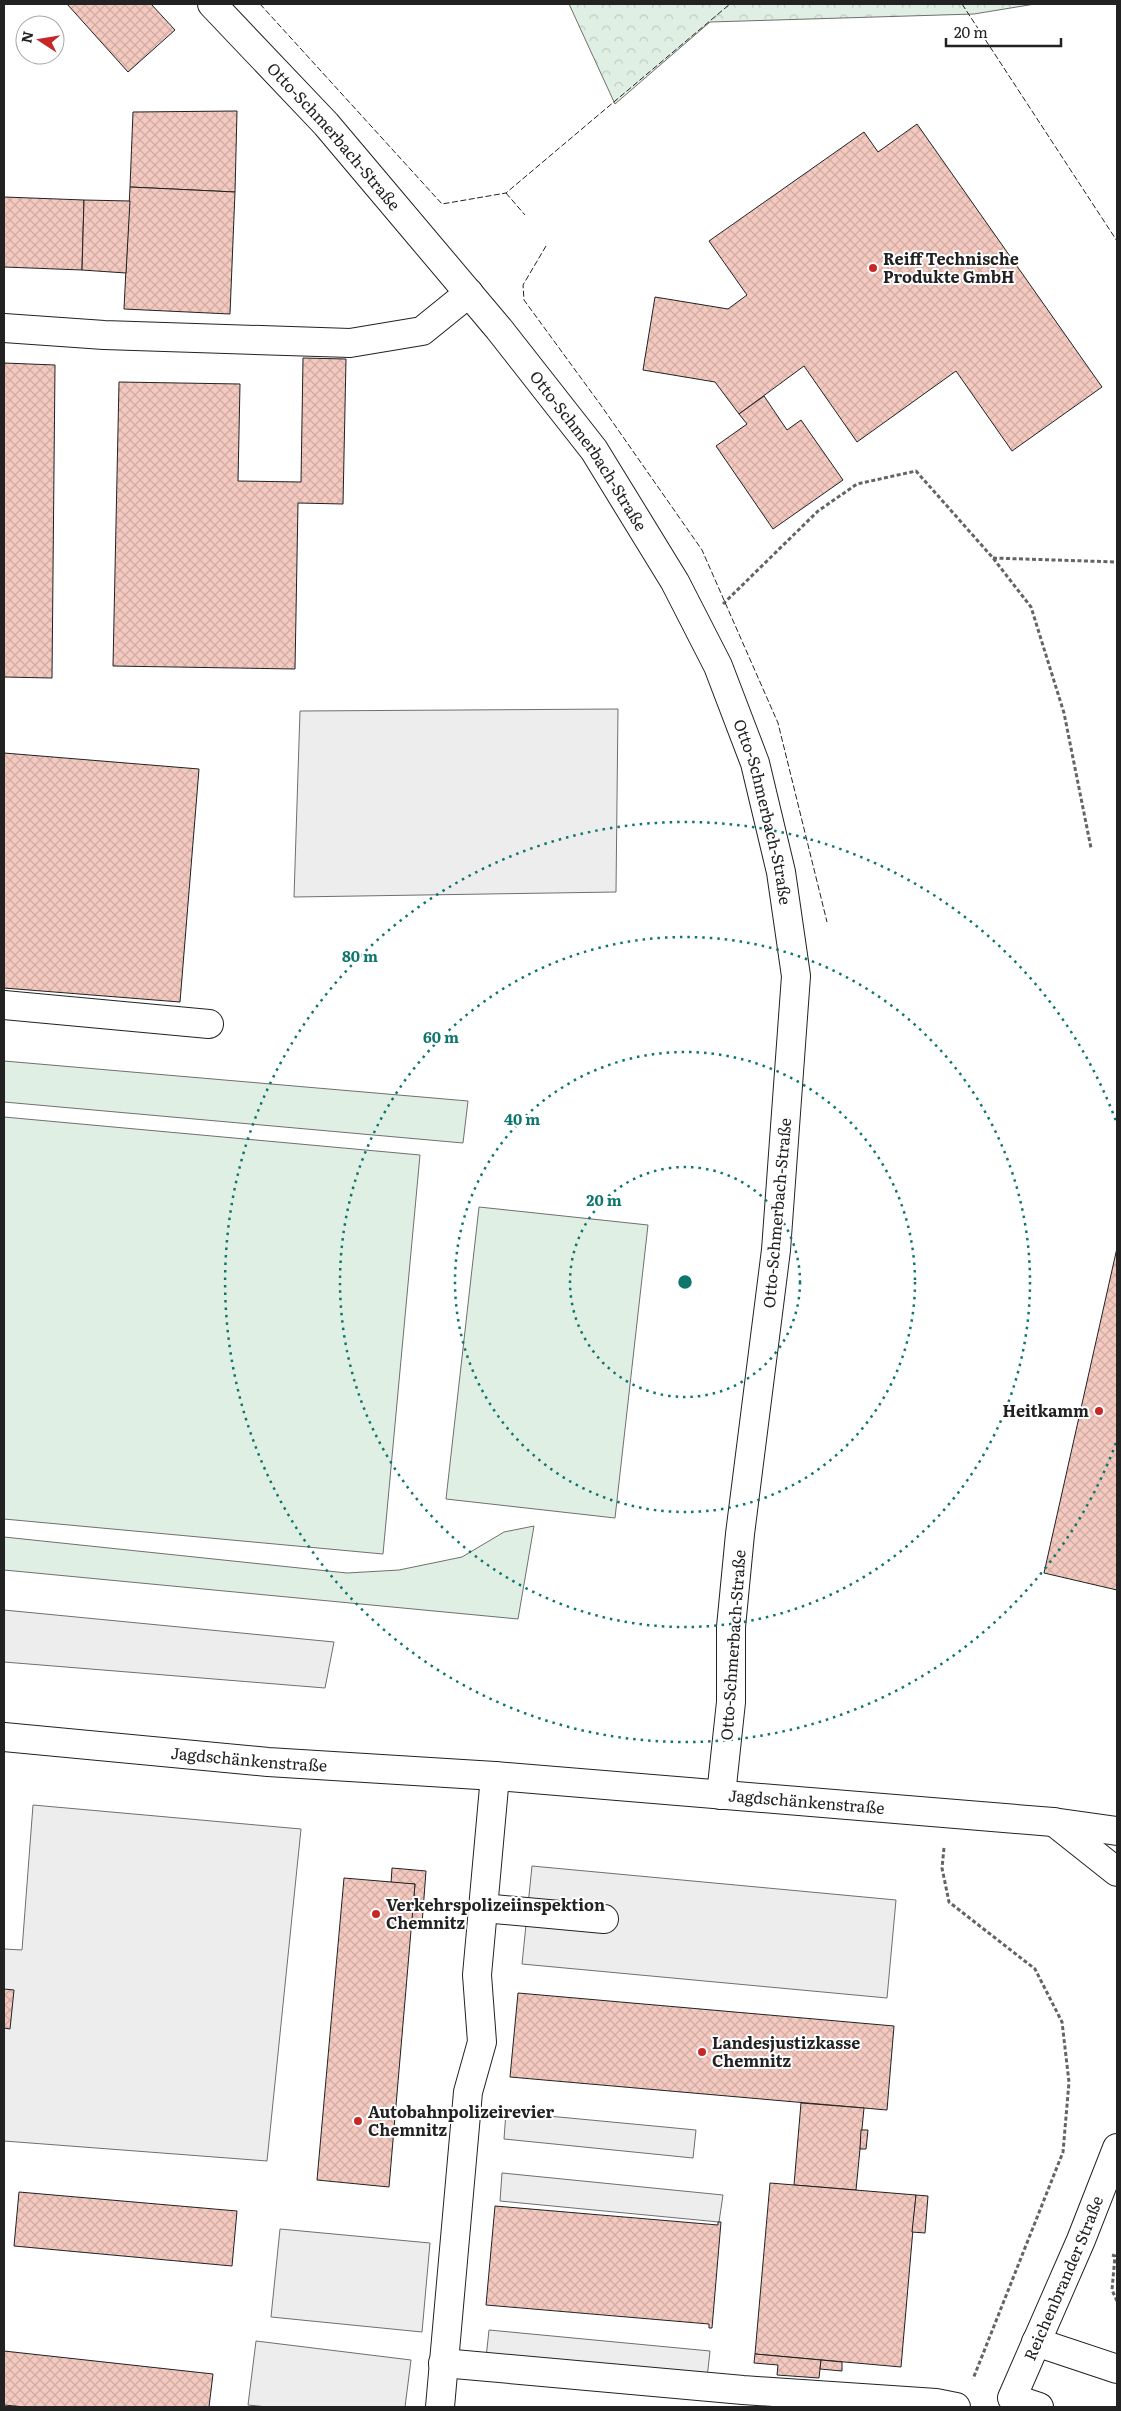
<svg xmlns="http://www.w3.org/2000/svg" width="1121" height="2411" viewBox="0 0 1121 2411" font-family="Literata,serif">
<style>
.forest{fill:url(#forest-crowns);stroke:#6f6f6f}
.pitch{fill:#e0efe3;stroke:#6f6f6f}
.parking{fill:#ededed;stroke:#6f6f6f}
.building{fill:url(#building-cross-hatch);stroke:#222}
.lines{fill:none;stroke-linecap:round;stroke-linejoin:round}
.minor-casing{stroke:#222;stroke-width:30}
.major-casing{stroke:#222;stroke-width:30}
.path{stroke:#646464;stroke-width:3;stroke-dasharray:4 2.5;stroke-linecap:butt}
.minor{stroke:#fff;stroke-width:28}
.major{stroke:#fff;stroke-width:28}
.fence{stroke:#222;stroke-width:1;stroke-dasharray:6 2.5;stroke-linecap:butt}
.ring{fill:none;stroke:#0f766e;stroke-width:2.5;stroke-dasharray:2.5 5}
.poi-dot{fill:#c62828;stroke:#fff;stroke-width:2}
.labels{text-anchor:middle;stroke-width:4;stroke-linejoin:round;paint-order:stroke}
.street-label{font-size:16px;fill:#222;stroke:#fff}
.poi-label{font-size:16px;font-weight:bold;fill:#222;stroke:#fff;text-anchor:start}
.centre{fill:#0f766e;stroke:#fff;stroke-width:2.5}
.ring-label{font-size:15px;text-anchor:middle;font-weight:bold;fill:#0f766e;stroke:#fff;stroke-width:4;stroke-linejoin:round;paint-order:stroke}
</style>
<defs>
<pattern id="forest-crowns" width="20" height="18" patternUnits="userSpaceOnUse" patternTransform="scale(1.25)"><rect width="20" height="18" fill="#e0efe3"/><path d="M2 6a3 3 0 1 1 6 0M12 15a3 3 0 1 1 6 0" fill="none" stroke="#c0cdc2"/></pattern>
<pattern id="building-cross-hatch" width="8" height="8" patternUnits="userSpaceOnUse" patternTransform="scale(1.25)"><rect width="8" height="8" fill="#f3c9c0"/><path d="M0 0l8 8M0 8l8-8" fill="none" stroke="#d0aca5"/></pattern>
</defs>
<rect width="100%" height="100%" fill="#fff"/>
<polygon class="forest" points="569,4 1035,4 974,14 710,22 615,104"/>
<g class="pitch">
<polygon points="4,1061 468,1101 463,1143 4,1102"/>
<polygon points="4,1117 420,1155 383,1554 4,1519"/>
<polygon points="479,1207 648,1225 615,1518 446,1499"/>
<polygon points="534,1526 518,1619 4,1570 4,1537 347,1573 399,1570 462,1557 504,1532"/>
</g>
<g class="parking">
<polygon points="618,709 616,892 294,897 300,711"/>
<polygon points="4,1610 334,1642 325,1688 4,1662"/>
<polygon points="33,1805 301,1829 267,2161 4,2141 4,1949 22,1950"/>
<polygon points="532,1866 896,1900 887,1998 522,1964"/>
<polygon points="506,2112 696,2130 693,2158 504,2139"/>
<polygon points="502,2173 723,2195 719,2222 500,2201"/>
<polygon points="280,2229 430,2243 422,2332 271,2317"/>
<polygon points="489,2330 710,2351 707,2378 486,2358"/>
<polygon points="256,2341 411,2360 405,2407 267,2407 248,2405"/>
</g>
<g class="building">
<polygon points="67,4 151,4 175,30 128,72"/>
<polygon points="237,111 235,192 130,187 133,112"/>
<polygon points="917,124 1102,387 1012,451 956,371 857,442 804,366 739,414 715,382 643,370 655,297 728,309 747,295 709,241 864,132 878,152"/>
<polygon points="130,187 235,192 230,314 124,309"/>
<polygon points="4,197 84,200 82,270 4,267"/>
<polygon points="84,200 130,201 126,273 82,270"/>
<polygon points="303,358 346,359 343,504 298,503 295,669 113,666 119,382 240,384 238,481 301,482"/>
<polygon points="4,363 55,365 52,678 4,677"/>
<polygon points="764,396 787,430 801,420 843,480 773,529 716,446 747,424 739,414"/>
<polygon points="4,753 199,769 180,1002 4,988"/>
<polygon points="1117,1248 1117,1590 1044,1573"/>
<polygon points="392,1868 426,1871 422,1924 411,1924 415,1884 391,1883"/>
<polygon points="344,1878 415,1884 389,2187 317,2180"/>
<polygon points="4,1989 14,1990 10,2029 4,2028"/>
<polygon points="518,1993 894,2026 887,2110 510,2077"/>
<polygon points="801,2103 864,2108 856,2190 794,2185"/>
<polygon points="861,2130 868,2130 866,2149 860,2149"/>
<polygon points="770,2183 916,2195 901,2367 755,2354"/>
<polygon points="19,2192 237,2211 232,2266 14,2246"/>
<polygon points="916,2195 928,2196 925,2233 912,2232"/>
<polygon points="495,2206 718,2225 718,2222 721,2222 712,2328 709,2328 709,2324 486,2305"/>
<polygon points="4,2351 213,2374 209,2407 25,2407 4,2405"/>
<polygon points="755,2354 821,2360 819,2378 777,2375 778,2365 754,2363"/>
<polygon points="821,2360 842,2362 842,2371 820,2369"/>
</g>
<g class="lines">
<g class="minor-casing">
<g id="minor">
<path id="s1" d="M212,4L326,124L499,329L594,450L675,582L718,666L755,763L781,872L796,976L776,1250L740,1534L731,1627V1702L721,1795"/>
<polyline points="4,328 104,335 350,343 422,331 469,293"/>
<polyline points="4,1005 209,1024"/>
<polyline points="483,1908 604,1919"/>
<polyline points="443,2363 743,2390 936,2403 956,2407"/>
<polyline points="440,2407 468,2092 482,2042 477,1975 495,1776"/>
</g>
</g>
<g class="major-casing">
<g id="major">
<path id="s2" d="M4,1737L268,1762L495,1776L1053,1822L1117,1831"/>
<polyline points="1054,1822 1117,1872"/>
<polyline points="1036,2342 1117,2369"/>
<path id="s3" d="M1039,2407L1012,2398L1081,2240L1117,2148"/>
</g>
</g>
<g class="path">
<polyline points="993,558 1117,562"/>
<polyline points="723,604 818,511 857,484 916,471 993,558 1031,607 1064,713 1091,848"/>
<polyline points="944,1848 942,1868 949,1902 1035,1969 1062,2022 1069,2082 1063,2152 973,2379"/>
<polyline points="1112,2255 1115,2256 1112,2290 1117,2301"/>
</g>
<use href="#minor" class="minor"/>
<use href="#major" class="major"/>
<g class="fence">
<polyline points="260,4 442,204 506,193 730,4"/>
<polyline points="962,4 1117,241"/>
<polyline points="506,193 525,215"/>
<polyline points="546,246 523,285 524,300 600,404 702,550 778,723 827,922"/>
</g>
</g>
<g class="ring">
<circle cx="685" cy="1282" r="115"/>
<circle cx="685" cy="1282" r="230"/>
<circle cx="685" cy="1282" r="345"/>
<path d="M1116 1443A460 460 0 1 1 1116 1121"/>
</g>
<g class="poi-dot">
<circle cx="873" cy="268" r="5"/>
<circle cx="1099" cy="1411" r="5"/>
<circle cx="376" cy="1914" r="5"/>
<circle cx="702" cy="2052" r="5"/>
<circle cx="358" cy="2121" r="5"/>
</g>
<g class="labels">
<g class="street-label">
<text dy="6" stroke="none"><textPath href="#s1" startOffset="180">Otto-Schmerbach-Straße</textPath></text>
<text dy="6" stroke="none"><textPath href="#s1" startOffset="585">Otto-Schmerbach-Straße</textPath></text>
<text dy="6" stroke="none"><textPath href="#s1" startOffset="990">Otto-Schmerbach-Straße</textPath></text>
<text transform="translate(777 1213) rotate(-85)" y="6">Otto-Schmerbach-Straße</text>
<text transform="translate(733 1645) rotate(-86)" y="6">Otto-Schmerbach-Straße</text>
<text dy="6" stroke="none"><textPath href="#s2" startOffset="246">Jagdschänkenstraße</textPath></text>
<text dy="6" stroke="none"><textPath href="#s2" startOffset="805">Jagdschänkenstraße</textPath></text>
<text dy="6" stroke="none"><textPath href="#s3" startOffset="159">Reichenbrander Straße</textPath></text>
</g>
<g class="poi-label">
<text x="883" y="265">Reiff Technische<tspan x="883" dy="18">Produkte GmbH</tspan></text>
<text x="1089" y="1417" text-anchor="end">Heitkamm</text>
<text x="386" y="1911">Verkehrspolizeiinspektion<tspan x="386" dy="18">Chemnitz</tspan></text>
<text x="712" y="2049">Landesjustizkasse<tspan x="712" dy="18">Chemnitz</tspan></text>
<text x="368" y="2118">Autobahnpolizeirevier<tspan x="368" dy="18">Chemnitz</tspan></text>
</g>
</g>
<circle cx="685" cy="1282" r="8" class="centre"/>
<g class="ring-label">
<text x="360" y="962">80 m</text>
<text x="441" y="1043">60 m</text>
<text x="522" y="1125">40 m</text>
<text x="604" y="1206">20 m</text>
</g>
<rect width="1121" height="2411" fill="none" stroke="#222222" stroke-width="10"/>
<g transform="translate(40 40) rotate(282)"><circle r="24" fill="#ffffff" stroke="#a7a7a7"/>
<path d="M0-4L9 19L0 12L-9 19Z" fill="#c62828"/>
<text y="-8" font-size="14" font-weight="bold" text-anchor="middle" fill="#222222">N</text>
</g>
<path d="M946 38v8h115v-8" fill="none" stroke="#222222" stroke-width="2.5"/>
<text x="954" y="38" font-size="15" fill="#222222" stroke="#ffffff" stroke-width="4" paint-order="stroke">20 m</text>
</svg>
